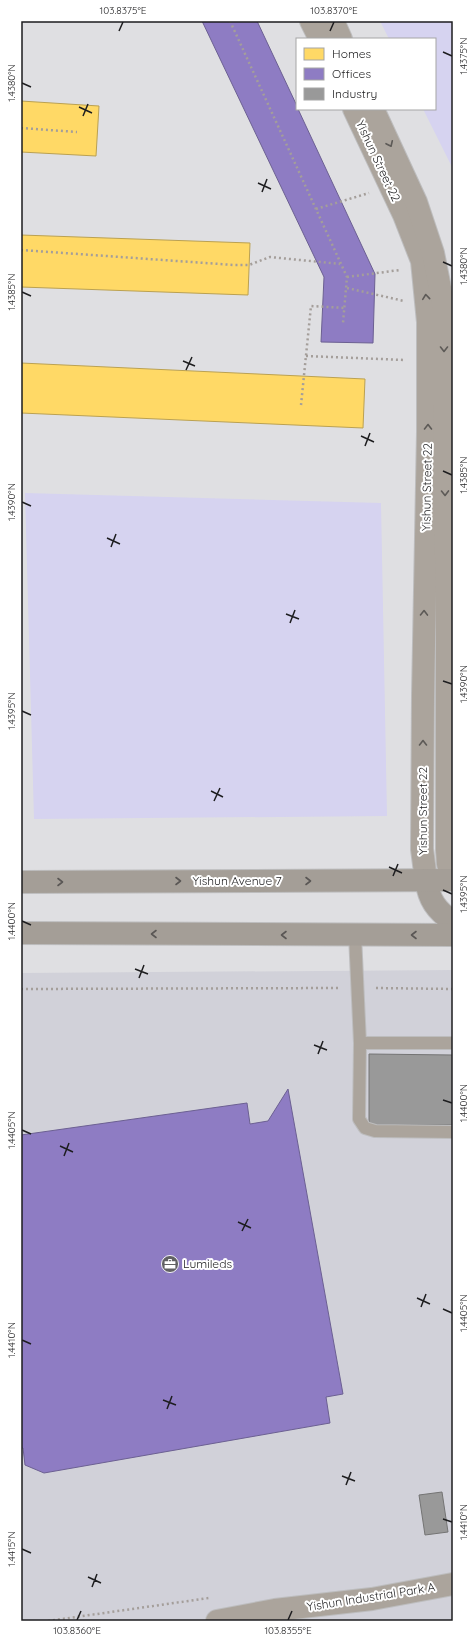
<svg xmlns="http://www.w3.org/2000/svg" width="474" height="1642" viewBox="0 0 474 1642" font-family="Quicksand,sans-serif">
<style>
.built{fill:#d1d1d9}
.green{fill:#d6d3f0}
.homes{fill:#ffd966;stroke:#bba151}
.offices{fill:#8e7cc3;stroke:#6c6092}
.industry{fill:#999;stroke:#747474}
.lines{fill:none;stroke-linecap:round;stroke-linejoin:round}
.lane-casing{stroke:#bdbdbe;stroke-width:14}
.street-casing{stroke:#bdbdbe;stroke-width:24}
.primary-casing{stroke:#bdbdbe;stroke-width:24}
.path{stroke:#a49e9a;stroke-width:2.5;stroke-dasharray:2 3;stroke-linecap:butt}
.lane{stroke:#aba49c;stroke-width:12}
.street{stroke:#aba49c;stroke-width:22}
.primary{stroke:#a49e97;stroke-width:22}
.oneway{stroke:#5d5a57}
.oneway2{stroke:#5a5755}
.ticks{fill:none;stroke:#1d1d1f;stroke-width:1.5}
.labels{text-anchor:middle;stroke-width:4;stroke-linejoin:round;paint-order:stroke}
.street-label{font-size:12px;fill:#1d1d1f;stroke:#fff}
.poi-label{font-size:12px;fill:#1d1d1f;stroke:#fff;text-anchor:start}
.neatline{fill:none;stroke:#1d1d1f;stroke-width:1.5}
.ticks-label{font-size:10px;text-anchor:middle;fill:#1d1d1f}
</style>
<rect width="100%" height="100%" fill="#dfdfe2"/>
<polygon class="built" points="453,970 453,1621 21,1621 21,973"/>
<g class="green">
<polygon points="380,21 453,21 453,169 423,109 435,109 435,39 389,39"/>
<polygon points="25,493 381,503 387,816 34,819"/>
</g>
<g class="homes">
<polygon points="21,101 99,106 96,156 21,152"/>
<polygon points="21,235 250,243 248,295 21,287"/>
<polygon points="21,363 365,379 363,428 21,413"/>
</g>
<g class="offices">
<polygon points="197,21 257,21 297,106 297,109 298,109 375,274 373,343 321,342 324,277 202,21"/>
<polygon points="288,1089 343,1394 326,1397 330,1423 44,1473 25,1465 23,1448 21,1448 21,1135 247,1103 250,1124 268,1121"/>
</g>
<g class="industry">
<polygon points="369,1054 453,1055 453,1125 369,1125"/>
<polygon points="442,1492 448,1532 425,1535 419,1495"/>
</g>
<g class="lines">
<g class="lane-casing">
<g id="lane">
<polyline points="355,935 360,1043 359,1119 365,1128 375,1131 453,1132"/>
<polyline points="360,1043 453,1043"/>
</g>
</g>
<g class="street-casing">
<g id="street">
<polyline points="311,21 320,39"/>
<polyline points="333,21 341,39"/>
<polyline points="354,109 404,215 422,261 428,322 428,432 423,696 422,849 426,880"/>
<polyline points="373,109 416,202 433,253 444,308 444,404 447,630 447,850 448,864 453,874"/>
<polyline points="217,1621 275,1610 372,1599 453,1584"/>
</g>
</g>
<g class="primary-casing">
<g id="primary">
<path d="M426,880C429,900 436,910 453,922"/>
<polyline points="21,882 453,880"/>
<polyline points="21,933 453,935"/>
</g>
</g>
<g class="path">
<polyline points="230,21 347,277 343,323"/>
<polyline points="21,128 77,132"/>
<polyline points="316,209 369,193"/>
<polyline points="21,250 234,265 249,265 270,257 340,264"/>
<polyline points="347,277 400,270"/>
<polyline points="347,288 404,301"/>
<polyline points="306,356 405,360"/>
<polyline points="301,405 311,306 345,308"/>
<polyline points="376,988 453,989"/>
<polyline points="21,989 341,988"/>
<polyline points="48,1621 209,1598"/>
</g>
<use href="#lane" class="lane"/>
<use href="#street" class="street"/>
<use href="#primary" class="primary"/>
</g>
<defs><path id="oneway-chevron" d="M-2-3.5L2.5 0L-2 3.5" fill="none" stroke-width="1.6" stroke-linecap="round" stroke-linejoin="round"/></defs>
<g class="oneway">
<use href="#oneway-chevron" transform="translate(390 144) rotate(65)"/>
<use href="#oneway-chevron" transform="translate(426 297) rotate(-96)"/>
<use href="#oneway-chevron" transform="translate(444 349) rotate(90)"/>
<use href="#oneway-chevron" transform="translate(428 427) rotate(-90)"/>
<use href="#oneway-chevron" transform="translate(445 493) rotate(89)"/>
<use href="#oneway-chevron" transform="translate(424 613) rotate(-89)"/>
<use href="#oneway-chevron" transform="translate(423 743) rotate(-90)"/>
</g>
<g class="oneway2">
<use href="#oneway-chevron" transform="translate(178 881)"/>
<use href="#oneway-chevron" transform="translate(308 881)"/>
<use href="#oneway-chevron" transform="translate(60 882)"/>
<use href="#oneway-chevron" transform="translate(154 934) rotate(-180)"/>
<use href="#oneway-chevron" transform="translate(284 935) rotate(-180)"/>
<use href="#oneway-chevron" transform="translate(414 935) rotate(180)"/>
</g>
<path class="ticks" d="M119,31L123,22M330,31L334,22M443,52L452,56M22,83L31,87M79,107L92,113M83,116L88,104M258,183L271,189M262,192L267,179M443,262L452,266M22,292L31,296M183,361L195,366M186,370L192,357M361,436L374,442M365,446L370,433M443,471L452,475M22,502L31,506M107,538L120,544M111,547L116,534M286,614L299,619M290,623L295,610M443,681L452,684M22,711L31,715M211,791L223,797M214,801L220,788M389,867L402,873M393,876L398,864M443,890L452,894M22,921L31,925M135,969L148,974M139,978L144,965M314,1045L327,1050M318,1054L323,1041M443,1100L452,1103M22,1130L31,1134M60,1146L73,1152M64,1156L69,1143M238,1222L251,1228M242,1231L248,1219M417,1298L430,1304M421,1307L426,1294M443,1309L452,1313M22,1340L31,1344M163,1400L176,1405M167,1409L172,1396M342,1476L355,1481M346,1485L351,1472M443,1519L452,1522M22,1549L31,1553M88,1577L101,1583M92,1587L97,1574M77,1620L81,1611M288,1620L292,1611"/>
<defs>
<g id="office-disc" transform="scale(0.9)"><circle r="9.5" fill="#616163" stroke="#fff"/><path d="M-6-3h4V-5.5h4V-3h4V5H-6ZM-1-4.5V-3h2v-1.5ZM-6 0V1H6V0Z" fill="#fff"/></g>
</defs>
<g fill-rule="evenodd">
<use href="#office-disc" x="170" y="1264"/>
</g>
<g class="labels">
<g class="street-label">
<text transform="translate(378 161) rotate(65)" y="4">Yishun Street 22</text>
<text transform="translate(427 487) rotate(-89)" y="4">Yishun Street 22</text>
<text transform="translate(423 811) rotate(-90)" y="4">Yishun Street 22</text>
<text x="237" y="885">Yishun Avenue 7</text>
<text transform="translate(371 1597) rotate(-9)" y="4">Yishun Industrial Park A</text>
</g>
<g class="poi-label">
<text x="183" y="1268">Lumileds</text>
</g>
</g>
<rect width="474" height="1642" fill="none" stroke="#ffffff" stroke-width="44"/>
<rect x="296" y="38" width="140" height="72" fill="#ffffff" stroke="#a5a5a5"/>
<rect x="304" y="48" width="20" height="12" fill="#ffd966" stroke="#a5a5a5"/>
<text x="332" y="58" font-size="12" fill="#1d1d1f">Homes</text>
<rect x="304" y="68" width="20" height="12" fill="#8e7cc3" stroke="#a5a5a5"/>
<text x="332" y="78" font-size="12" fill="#1d1d1f">Offices</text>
<rect x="304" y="88" width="20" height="12" fill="#999999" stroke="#a5a5a5"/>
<text x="332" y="98" font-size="12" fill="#1d1d1f">Industry</text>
<rect x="22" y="22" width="430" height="1598" class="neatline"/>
<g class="ticks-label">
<text x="123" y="14">103.8375°E</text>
<text x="334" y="14">103.8370°E</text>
<text transform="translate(463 56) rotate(-90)" y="4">1.4375°N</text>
<text transform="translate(11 83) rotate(-90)" y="4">1.4380°N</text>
<text transform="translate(463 266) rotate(-90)" y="4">1.4380°N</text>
<text transform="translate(11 292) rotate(-90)" y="4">1.4385°N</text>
<text transform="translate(463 475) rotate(-90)" y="4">1.4385°N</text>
<text transform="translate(11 502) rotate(-90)" y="4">1.4390°N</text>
<text transform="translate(463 684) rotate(-90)" y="4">1.4390°N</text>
<text transform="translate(11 711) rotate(-90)" y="4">1.4395°N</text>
<text transform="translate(463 894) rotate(-90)" y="4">1.4395°N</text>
<text transform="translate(11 921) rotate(-90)" y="4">1.4400°N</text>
<text transform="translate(463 1103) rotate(-90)" y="4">1.4400°N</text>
<text transform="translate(11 1130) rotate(-90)" y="4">1.4405°N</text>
<text transform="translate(463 1313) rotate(-90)" y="4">1.4405°N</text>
<text transform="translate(11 1340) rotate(-90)" y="4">1.4410°N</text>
<text transform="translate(463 1522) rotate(-90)" y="4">1.4410°N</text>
<text transform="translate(11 1549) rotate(-90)" y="4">1.4415°N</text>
<text x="77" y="1634">103.8360°E</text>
<text x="288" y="1634">103.8355°E</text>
</g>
</svg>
